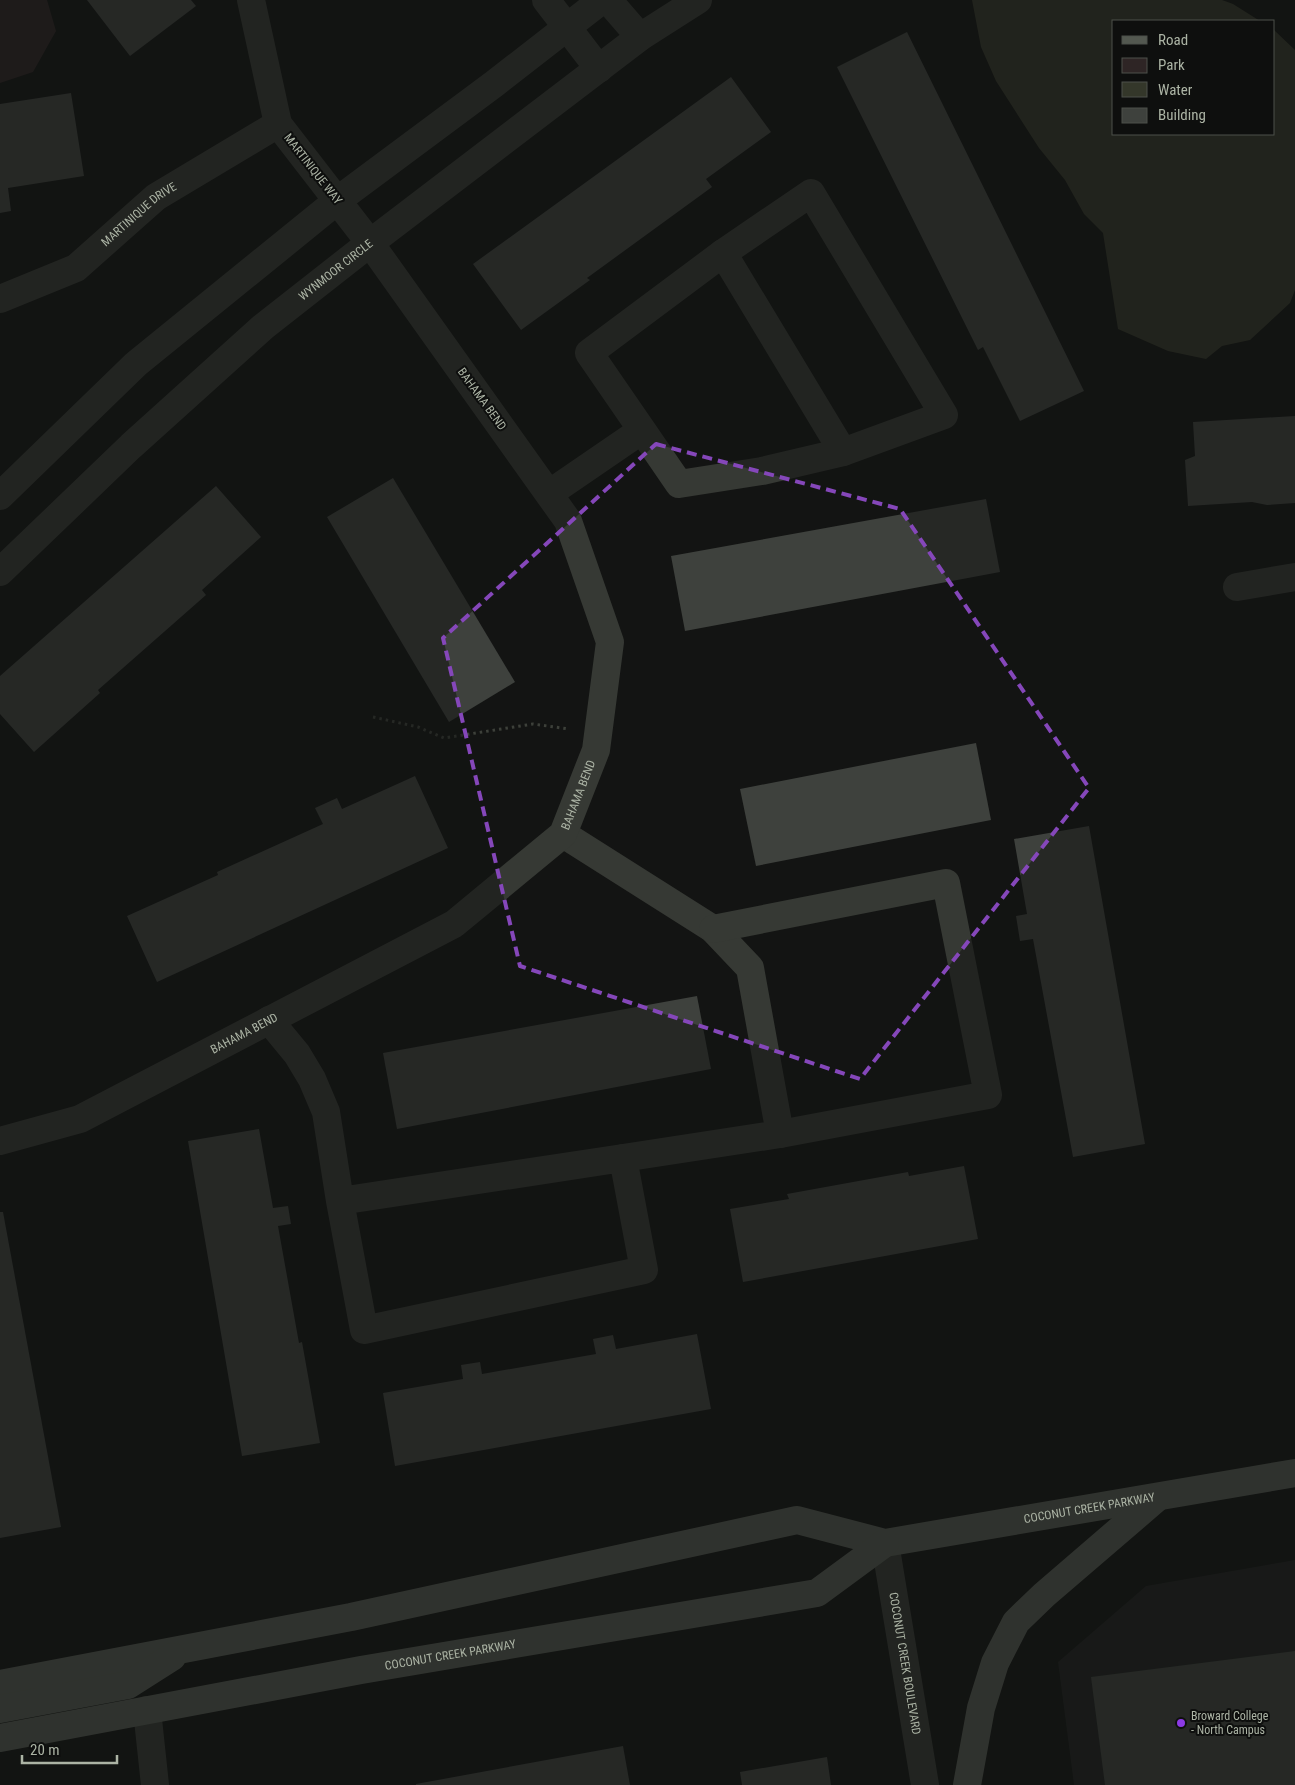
<svg xmlns="http://www.w3.org/2000/svg" width="1295" height="1785" viewBox="0 0 1295 1785" font-family="'Roboto Condensed',sans-serif">
<style>
.built{fill:#1f211f}
.green{fill:#2e2525}
.water{fill:#34372a}
.building{fill:#3e413d}
.lines{fill:none;stroke-linecap:round;stroke-linejoin:round}
.path{stroke:#3d403a;stroke-width:3;stroke-dasharray:2.5 4;stroke-linecap:butt}
.minor{stroke:#363934;stroke-width:28}
.major{stroke:#535850;stroke-width:28}
.marked{fill:none;stroke:#8547ba;stroke-width:4;stroke-dasharray:10 6;stroke-linejoin:round}
.poi-dot{fill:#8c3ae5;stroke:#0e0f0e;stroke-width:2}
.labels{text-anchor:middle;stroke-width:4;stroke-linejoin:round;paint-order:stroke}
.street-label{font-size:12px;fill:#acb4a5;stroke:#0e0f0e}
.poi-label{font-size:12px;fill:#acb4a5;stroke:#0e0f0e;text-anchor:start}
</style>
<rect width="100%" height="100%" fill="#131413"/>
<polygon class="built" points="1295,1560 1295,1785 1074,1785 1058,1662 1146,1586"/>
<polygon class="green" points="0,0 47,0 56,31 33,72 0,83"/>
<polygon class="water" points="972,0 1222,0 1233,4 1260,21 1114,21 1114,134 1274,134 1274,30 1295,50 1295,290 1290,303 1250,340 1222,346 1206,359 1168,351 1118,329 1103,233 1084,214 1065,180 1039,148 996,81 981,47"/>
<g class="building">
<polygon points="87,0 191,0 196,6 130,56"/>
<polygon points="907,32 1084,391 1020,421 983,347 978,350 837,67"/>
<polygon points="731,77 771,132 706,179 712,187 587,278 590,280 521,330 473,264"/>
<polygon points="71,93 84,176 8,188 11,211 0,213 0,104"/>
<polygon points="1295,416 1295,503 1267,505 1252,502 1188,506 1185,460 1195,456 1193,422"/>
<polygon points="393,478 515,682 449,722 327,517"/>
<polygon points="216,486 261,537 202,590 206,595 98,690 100,693 34,752 0,714 0,676"/>
<polygon points="986,499 1000,572 685,631 671,556"/>
<polygon points="976,743 991,820 756,866 740,789"/>
<polygon points="415,776 448,848 157,982 127,916 218,875 217,872 323,824 315,808 337,798 342,809"/>
<polygon points="1089,826 1145,1144 1073,1157 1033,939 1020,941 1016,916 1027,914 1014,839"/>
<polygon points="697,996 711,1069 397,1129 383,1053"/>
<polygon points="259,1129 273,1208 288,1206 291,1224 278,1226 299,1343 302,1342 320,1443 242,1456 188,1141"/>
<polygon points="964,1166 978,1239 743,1282 730,1209 789,1199 787,1194 908,1172 909,1176"/>
<polygon points="0,1212 3,1212 61,1527 0,1538"/>
<polygon points="697,1334 711,1409 395,1466 383,1393 463,1379 461,1365 480,1362 482,1374 596,1354 593,1339 613,1335 616,1349"/>
<polygon points="1295,1651 1295,1785 1105,1785 1091,1677"/>
<polygon points="623,1746 630,1785 416,1785 416,1784"/>
<polygon points="827,1757 831,1785 742,1785 740,1772"/>
</g>
<g class="lines">
<polyline class="path" points="373,717 418,727 444,738 533,724 569,729"/>
<g class="minor">
<polyline points="546,0 599,69"/>
<polyline points="608,0 640,37"/>
<polyline points="723,253 843,452"/>
<path id="s1" d="M0,299L76,268L156,197L278,124"/>
<polyline points="550,493 642,430 679,484 762,471 843,452 944,415 811,193 723,253 589,353 642,430"/>
<polyline points="0,496 136,364 338,200 494,84 602,0"/>
<path id="s2" d="M0,572L131,446L263,327L370,243L640,37L698,0"/>
<polyline points="1237,587 1295,577"/>
<polyline points="563,834 713,929 750,968 780,1134 623,1158"/>
<polyline points="713,929 946,883 988,1095 780,1134"/>
<polyline points="269,1020 297,1054 312,1079 326,1112 340,1201 364,1330 644,1270 623,1158 340,1201"/>
<path id="s3" d="M0,1141L80,1119L454,924L563,834L596,750L610,642L568,521L370,243L278,124L251,0"/>
<path id="s4" d="M885,1543L925,1785"/>
<polyline points="147,1710 155,1785"/>
</g>
<g class="major">
<path id="s5" d="M0,1684L351,1617L797,1520L885,1543L1295,1473"/>
<polyline points="0,1709 128,1685 172,1657"/>
<path id="s6" d="M0,1738L361,1670L817,1593L885,1543"/>
<polyline points="967,1785 981,1708 995,1663 1016,1622 1044,1595 1158,1497"/>
</g>
</g>
<path d="M0 0H1295V1785H0ZM656,444L900,509L1089,788L860,1079L520,966L443,638Z" fill="#131413" fill-opacity=".55" fill-rule="evenodd"/>
<path class="marked" d="M656,444L900,509L1089,788L860,1079L520,966L443,638Z"/>
<circle class="poi-dot" cx="1181" cy="1723" r="5"/>
<g class="labels">
<g class="street-label">
<text transform="translate(313 169) rotate(52)" y="4">MARTINIQUE WAY</text>
<text dy="4" stroke="none"><textPath href="#s1" startOffset="165">MARTINIQUE DRIVE</textPath></text>
<text dy="4" stroke="none"><textPath href="#s2" startOffset="452">WYNMOOR CIRCLE</textPath></text>
<text transform="translate(482 399) rotate(54)" y="4">BAHAMA BEND</text>
<text dy="4" stroke="none"><textPath href="#s3" startOffset="688">BAHAMA BEND</textPath></text>
<text dy="4" stroke="none"><textPath href="#s3" startOffset="268">BAHAMA BEND</textPath></text>
<text dy="4" stroke="none"><textPath href="#s5" startOffset="1112">COCONUT CREEK PARKWAY</textPath></text>
<text dy="4" stroke="none"><textPath href="#s6" startOffset="458">COCONUT CREEK PARKWAY</textPath></text>
<text dy="4" stroke="none"><textPath href="#s4" startOffset="122">COCONUT CREEK BOULEVARD</textPath></text>
</g>
<g class="poi-label">
<text x="1191" y="1720">Broward College<tspan x="1191" dy="14">- North Campus</tspan></text>
</g>
</g>
<rect x="1112" y="20" width="162" height="115" fill="#0e0f0e" stroke="#4d514a"/>
<rect x="1122" y="36" width="25" height="8" fill="#535850" stroke="#4d514a"/>
<text x="1158" y="45" font-size="15" fill="#acb4a5">Road</text>
<rect x="1122" y="58" width="25" height="15" fill="#2e2525" stroke="#4d514a"/>
<text x="1158" y="70" font-size="15" fill="#acb4a5">Park</text>
<rect x="1122" y="82" width="25" height="15" fill="#34372a" stroke="#4d514a"/>
<text x="1158" y="95" font-size="15" fill="#acb4a5">Water</text>
<rect x="1122" y="108" width="25" height="15" fill="#3e413d" stroke="#4d514a"/>
<text x="1158" y="120" font-size="15" fill="#acb4a5">Building</text>
<path d="M22 1755v8h95v-8" fill="none" stroke="#acb4a5" stroke-width="2.5"/>
<text x="30" y="1755" font-size="15" fill="#acb4a5" stroke="#0e0f0e" stroke-width="4" paint-order="stroke">20 m</text>
</svg>
